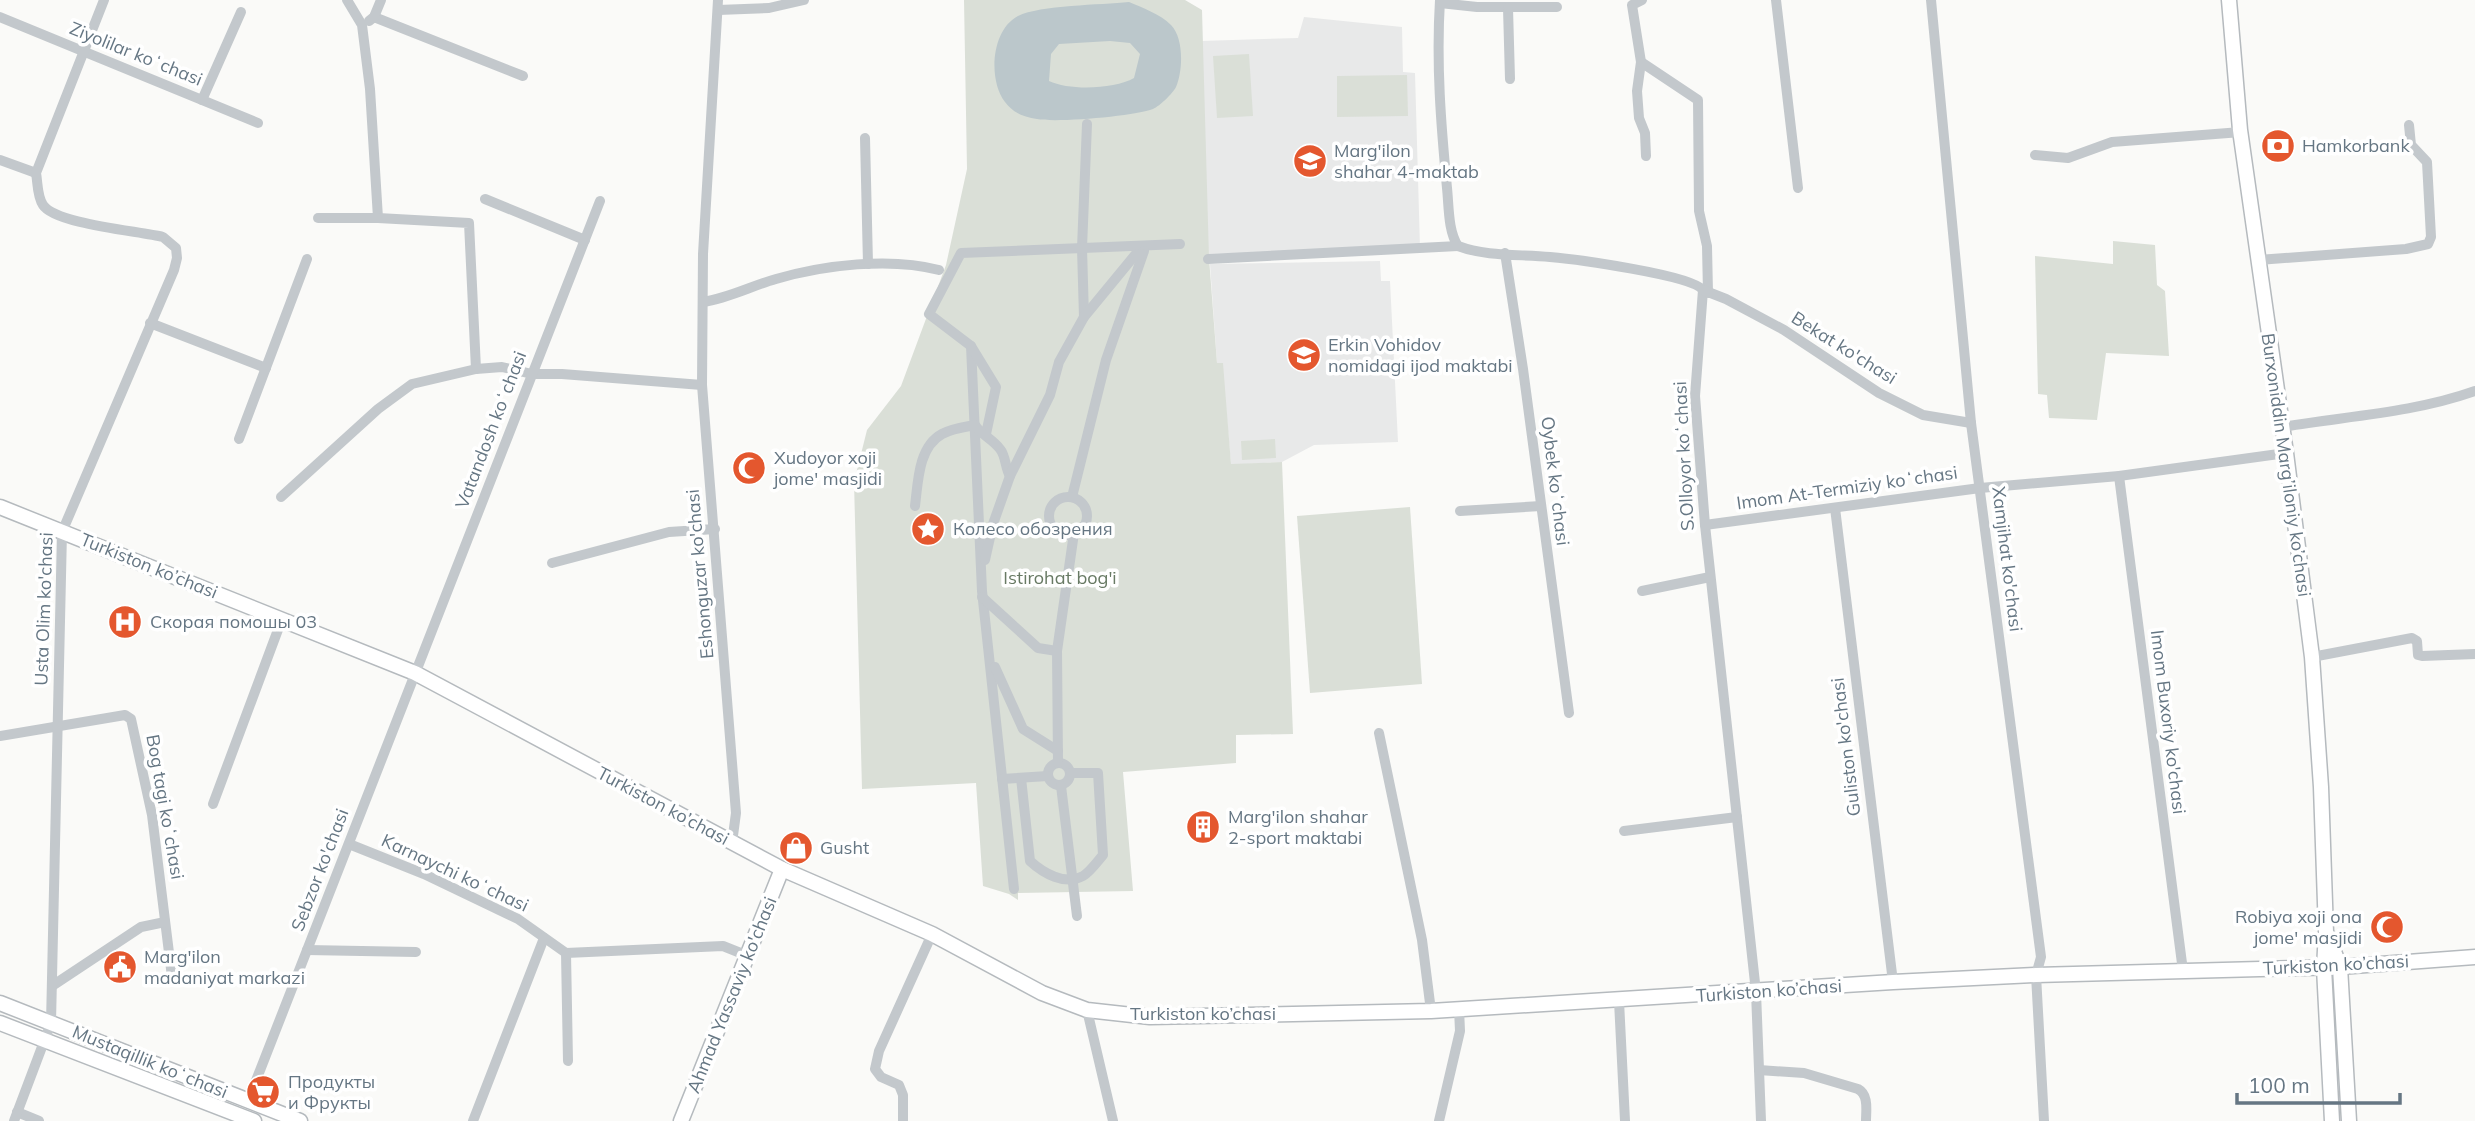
<svg xmlns="http://www.w3.org/2000/svg" width="2475" height="1121" viewBox="0 0 2475 1121" font-family="Mulish,sans-serif">
<style>
.built{fill:#e8e9e9}
.green{fill:#dadfd7}
.water{fill:#bbc7cb;fill-rule:evenodd}
.lines{fill:none;stroke-linecap:round;stroke-linejoin:round}
.major-casing{stroke:#b5babe;stroke-width:17}
.minor{stroke:#c3c8cc;stroke-width:10}
.major{stroke:#fff;stroke-width:14}
.labels{text-anchor:middle;stroke-width:7;stroke-linejoin:round;paint-order:stroke}
.street-label{font-size:18px;fill:#657683;stroke:#fff}
.poi-label{font-size:18px;fill:#657683;stroke:#fff;text-anchor:start}
.park-label{font-size:18px;fill:#687a64;stroke:#fff}
</style>
<rect width="100%" height="100%" fill="#fafaf8"/>
<g class="built">
<polygon points="1304,17 1402,27 1403,72 1415,73 1420,248 1206,254 1201,41 1298,38"/>
<polygon points="1380,261 1381,281 1390,281 1398,442 1314,445 1282,462 1231,465 1222,363 1217,363 1210,264"/>
</g>
<g class="green">
<polygon points="964,0 1185,0 1202,10 1209,258 1217,363 1223,363 1231,464 1282,462 1293,734 1236,735 1236,763 1123,772 1133,891 1018,893 1018,900 1009,894 983,886 976,783 862,789 854,482 867,430 901,386 946,265 967,169"/>
<polygon points="1249,54 1253,116 1217,118 1213,56"/>
<polygon points="1407,75 1408,116 1337,117 1337,76"/>
<polygon points="2113,241 2155,245 2157,285 2165,291 2169,356 2106,353 2097,420 2049,418 2047,395 2038,394 2035,256 2113,264"/>
<polygon points="1275,439 1276,458 1242,460 1241,441"/>
<polygon points="1410,507 1422,684 1310,693 1297,516"/>
</g>
<path class="water" d="M1129,2C1143,8 1160,14 1171,25C1184,38 1183,71 1176,87C1173,93 1160,106 1153,109C1136,116 1056,123 1037,119C1024,117 1013,113 1005,102C988,80 991,30 1018,16C1040,5 1101,5 1129,2ZM1110,41L1130,43L1140,54L1134,78C1115,89 1070,91 1049,81L1051,54L1059,44Z"/>
<g class="lines">
<g class="major-casing">
<g id="major">
<polyline points="2229,0 2240,130 2286,453 2312,657 2321,787 2326,932 2324,968 2332,1121"/>
<polyline points="0,507 415,673 782,869 932,934 1042,993 1087,1010 1150,1017 1431,1011 1893,982 2036,975 2340,967 2475,957"/>
<polyline points="2328,936 2340,967 2349,1121"/>
<polyline points="0,1003 300,1121"/>
<polyline points="0,1023 254,1121"/>
<polyline points="681,1121 782,869"/>
</g>
</g>
<g class="minor">
<polyline points="347,0 362,25 370,89 378,218 469,223 476,369"/>
<polyline points="718,0 703,254 702,385 736,813 732,843"/>
<path d="M1440,0C1436,64 1441,125 1447,188C1449,207 1448,231 1458,246C1487,257 1520,254 1550,257C1574,259 1692,275 1703,290L1695,396L1705,525L1756,992L1761,1121"/>
<polyline points="1642,0 1632,5 1641,62 1637,91 1639,118 1645,133 1646,156"/>
<polyline points="1776,0 1798,188"/>
<polyline points="1931,0 1971,423 2041,957 2036,975 2044,1121"/>
<polyline points="1440,3 1477,7 1557,7"/>
<polyline points="1508,8 1510,79"/>
<polyline points="718,10 769,8 804,0"/>
<polyline points="0,17 258,123"/>
<polyline points="374,17 523,76"/>
<polyline points="369,21 374,17 381,0"/>
<polyline points="1641,62 1698,100 1699,211 1707,246 1708,293"/>
<polyline points="202,100 241,12"/>
<polyline points="865,138 868,264"/>
<polyline points="2035,155 2068,158 2112,142 2241,132"/>
<polyline points="0,160 36,173"/>
<polyline points="485,199 585,240"/>
<polyline points="318,218 378,218"/>
<polyline points="1505,253 1523,369 1569,713"/>
<polyline points="1208,259 1458,246"/>
<polyline points="2258,260 2406,249 2428,244 2431,237 2427,162 2411,145 2409,125"/>
<polyline points="1703,290 1726,299 1784,330 1879,393 1923,415 1971,423"/>
<path d="M703,302C729,298 751,286 776,279C824,265 890,257 939,270"/>
<polyline points="1084,317 1082,248 1087,124"/>
<polyline points="150,323 266,368"/>
<polyline points="971,346 982,591 1014,889"/>
<path d="M2282,427C2347,416 2413,413 2475,391"/>
<polyline points="986,434 996,387 971,346 929,314 961,253 1180,244"/>
<polyline points="239,439 307,259"/>
<polyline points="2119,476 2183,971"/>
<polyline points="281,497 378,409 412,384 476,369 502,367 532,374 562,374 702,385"/>
<polyline points="1072,497 1106,360 1144,251"/>
<circle cx="1068" cy="516" r="19"/>
<path d="M915,506C918,483 918,447 942,434C951,429 964,427 975,425C980,434 993,439 1000,449C1006,456 1005,468 1010,476"/>
<polyline points="1835,508 1893,982"/>
<polyline points="1460,511 1541,506"/>
<polyline points="1705,525 1980,488 2119,476 2286,453"/>
<polyline points="985,560 993,524 1010,476 1050,395 1059,362 1084,317 1135,255 1142,254"/>
<polyline points="552,563 669,532 715,529"/>
<polyline points="1642,591 1710,577"/>
<polyline points="982,597 1038,648 1057,651"/>
<polyline points="2312,657 2412,638 2417,641 2418,655 2422,656 2475,654"/>
<polyline points="995,667 1023,729 1058,751"/>
<polyline points="1379,733 1422,940 1431,1011"/>
<polyline points="0,736 125,715 131,719 152,815 172,977"/>
<circle cx="1059" cy="774" r="11"/>
<polyline points="1058,763 1057,651 1074,533"/>
<path d="M1021,778L1030,861C1043,873 1065,886 1083,876C1090,872 1097,862 1103,855L1098,773H1071"/>
<polyline points="1002,779 1048,776"/>
<polyline points="1061,786 1077,916"/>
<polyline points="213,804 282,619"/>
<polyline points="1624,831 1737,817"/>
<polyline points="349,844 424,874 518,919 566,953 723,946 748,956"/>
<polyline points="307,950 416,952"/>
<polyline points="566,953 568,1061"/>
<polyline points="52,986 141,927 165,922"/>
<polyline points="1619,1001 1625,1121"/>
<polyline points="1087,1010 1113,1121"/>
<path d="M1759,1070L1804,1073L1858,1089C1869,1095 1866,1110 1866,1121"/>
<polyline points="248,1101 600,201"/>
<polyline points="17,1112 39,1121"/>
<polyline points="903,1120 903,1095 899,1085 881,1077 875,1069 879,1051 932,934"/>
<path d="M14,1121L51,1023L62,532L174,270L177,258L176,248L163,237C139,231 55,224 43,205C37,196 38,184 36,173L104,0"/>
<polyline points="473,1121 544,938"/>
<polyline points="1439,1121 1460,1031 1459,1009"/>
</g>
<use href="#major" class="major"/>
</g>
<defs>
<g id="bank-disc" transform="scale(1.75)"><circle r="9.5" fill="#e4572e" stroke="#fff"/><path d="M-6-4H6V4H-6ZM0-2.3a2.3 2.3 0 1 0 0 4.6a2.3 2.3 0 1 0 0-4.6Z" fill="#fff"/></g>
<g id="school-disc" transform="scale(1.75)"><circle r="9.5" fill="#e4572e" stroke="#fff"/><path d="M0-5L7-2L0 1L-7-2ZM-4 1L0 2.5L4 1V4Q0 6-4 4Z" fill="#fff"/></g>
<g id="mosque-disc" transform="scale(1.75)"><circle r="9.5" fill="#e4572e" stroke="#fff"/><path d="M3.5-4.9A6 6 0 1 0 3.5 4.9A5 5 0 1 1 3.5-4.9Z" fill="#fff"/></g>
<g id="sight-disc" transform="scale(1.75)"><circle r="9.5" fill="#e4572e" stroke="#fff"/><path d="M0-6L1.8-2.2L6-1.7L2.9 1.2L3.7 5.4L0 3.3L-3.7 5.4L-2.9 1.2L-6-1.7L-1.8-2.2Z" fill="#fff"/></g>
<g id="hospital-disc" transform="scale(1.75)"><circle r="9.5" fill="#e4572e" stroke="#fff"/><path d="M-5-5h3v3.5h4V-5h3V5h-3V1.5h-4V5h-3Z" fill="#fff"/></g>
<g id="building-disc" transform="scale(1.75)"><circle r="9.5" fill="#e4572e" stroke="#fff"/><path d="M-4-6H4V6H1V3H-1V6H-4ZM-2.5-4.3h1.7v1.8h-1.7ZM.8-4.3h1.7v1.8H.8ZM-2.5-1h1.7V.8h-1.7ZM.8-1h1.7V.8H.8Z" fill="#fff"/></g>
<g id="shop-disc" transform="scale(1.75)"><circle r="9.5" fill="#e4572e" stroke="#fff"/><path d="M-5-2.5h2.3a2.7 3.5 0 0 1 5.4 0H5L5.5 6h-11ZM-1.5-2.5h3a1.5 2.3 0 0 0-3 0Z" fill="#fff"/></g>
<g id="civic-disc" transform="scale(1.75)"><circle r="9.5" fill="#e4572e" stroke="#fff"/><path d="M-.6-6.5H3V-4.5H.6V-3L4-1V1h2V6H-6V1h2V-1L-.6-3ZM-1.2 2.5V6h2.4V2.5Z" fill="#fff"/></g>
<g id="supermarket-disc" transform="scale(1.75)"><circle r="9.5" fill="#e4572e" stroke="#fff"/><path d="M-6-5.5h2.5l.6 2H6L4.5 2H-2.5L-4.4-4H-6ZM-1.5 3.2a1.3 1.3 0 1 0 .1 0ZM3 3.2a1.3 1.3 0 1 0 .1 0Z" fill="#fff"/></g>
</defs>
<g fill-rule="evenodd">
<use href="#bank-disc" x="2278" y="146"/>
<use href="#school-disc" x="1310" y="161"/>
<use href="#school-disc" x="1304" y="355"/>
<use href="#mosque-disc" x="749" y="468"/>
<use href="#sight-disc" x="928" y="529"/>
<use href="#hospital-disc" x="125" y="622"/>
<use href="#building-disc" x="1203" y="827"/>
<use href="#shop-disc" x="796" y="848"/>
<use href="#mosque-disc" x="2387" y="927"/>
<use href="#civic-disc" x="120" y="967"/>
<use href="#supermarket-disc" x="263" y="1092"/>
</g>
<g class="labels">
<g class="street-label">
<text transform="translate(136 54) rotate(22)" y="6">Ziyolilar koʻchasi</text>
<text transform="translate(1844 348) rotate(32)" y="6">Bekat ko'chasi</text>
<text transform="translate(491 430) rotate(-69)" y="6">Vatandosh koʻchasi</text>
<text transform="translate(1684 456) rotate(-93)" y="6">S.Olloyor koʻchasi</text>
<text transform="translate(2286 465) rotate(82)" y="6">Burxoniddin Marg’iloniy ko’chasi</text>
<text transform="translate(1555 481) rotate(83)" y="6">Oybek koʻchasi</text>
<text transform="translate(1847 488) rotate(-8)" y="6">Imom At-Termiziy koʻchasi</text>
<text transform="translate(2007 559) rotate(83)" y="6">Xamjihat ko'chasi</text>
<text transform="translate(149 566) rotate(22)" y="6">Turkiston ko’chasi</text>
<text transform="translate(700 574) rotate(-95)" y="6">Eshonguzar ko'chasi</text>
<text transform="translate(44 609) rotate(-88)" y="6">Usta Olim ko'chasi</text>
<text transform="translate(2168 722) rotate(83)" y="6">Imom Buxoriy ko'chasi</text>
<text transform="translate(1846 747) rotate(-97)" y="6">Guliston ko'chasi</text>
<text transform="translate(663 806) rotate(28)" y="6">Turkiston ko’chasi</text>
<text transform="translate(165 807) rotate(80)" y="6">Bog tagi koʻchasi</text>
<text transform="translate(320 870) rotate(-69)" y="6">Sebzor ko'chasi</text>
<text transform="translate(455 873) rotate(25)" y="6">Karnaychi koʻchasi</text>
<text transform="translate(2336 965) rotate(-3)" y="6">Turkiston ko’chasi</text>
<text transform="translate(1769 991) rotate(-4)" y="6">Turkiston ko’chasi</text>
<text transform="translate(732 995) rotate(-68)" y="6">Ahmad Yassaviy ko'chasi</text>
<text x="1203" y="1020">Turkiston ko’chasi</text>
<text transform="translate(150 1062) rotate(22)" y="6">Mustaqillik koʻchasi</text>
</g>
<g class="poi-label">
<text x="2302" y="152">Hamkorbank</text>
<text x="1334" y="157">Marg'ilon<tspan x="1334" dy="21">shahar 4-maktab</tspan></text>
<text x="1328" y="351">Erkin Vohidov<tspan x="1328" dy="21">nomidagi ijod maktabi</tspan></text>
<text x="774" y="464">Xudoyor xoji<tspan x="774" dy="21">jome' masjidi</tspan></text>
<text x="953" y="535">Колесо обозрения</text>
<text x="150" y="628">Скорая помошы 03</text>
<text x="1228" y="823">Marg'ilon shahar<tspan x="1228" dy="21">2-sport maktabi</tspan></text>
<text x="820" y="854">Gusht</text>
<text x="2362" y="923" text-anchor="end">Robiya xoji ona<tspan x="2362" dy="21">jome' masjidi</tspan></text>
<text x="144" y="963">Marg'ilon<tspan x="144" dy="21">madaniyat markazi</tspan></text>
<text x="288" y="1088">Продукты<tspan x="288" dy="21">и Фрукты</tspan></text>
</g>
<g class="park-label">
<text x="1060" y="584">Istirohat bog'i</text>
</g>
</g>
<path d="M2237 1093v10h163v-10" fill="none" stroke="#657683" stroke-width="3.5"/>
<text x="2248" y="1093" font-size="21" fill="#657683" stroke="#ffffff" stroke-width="5" paint-order="stroke">100 m</text>
</svg>
